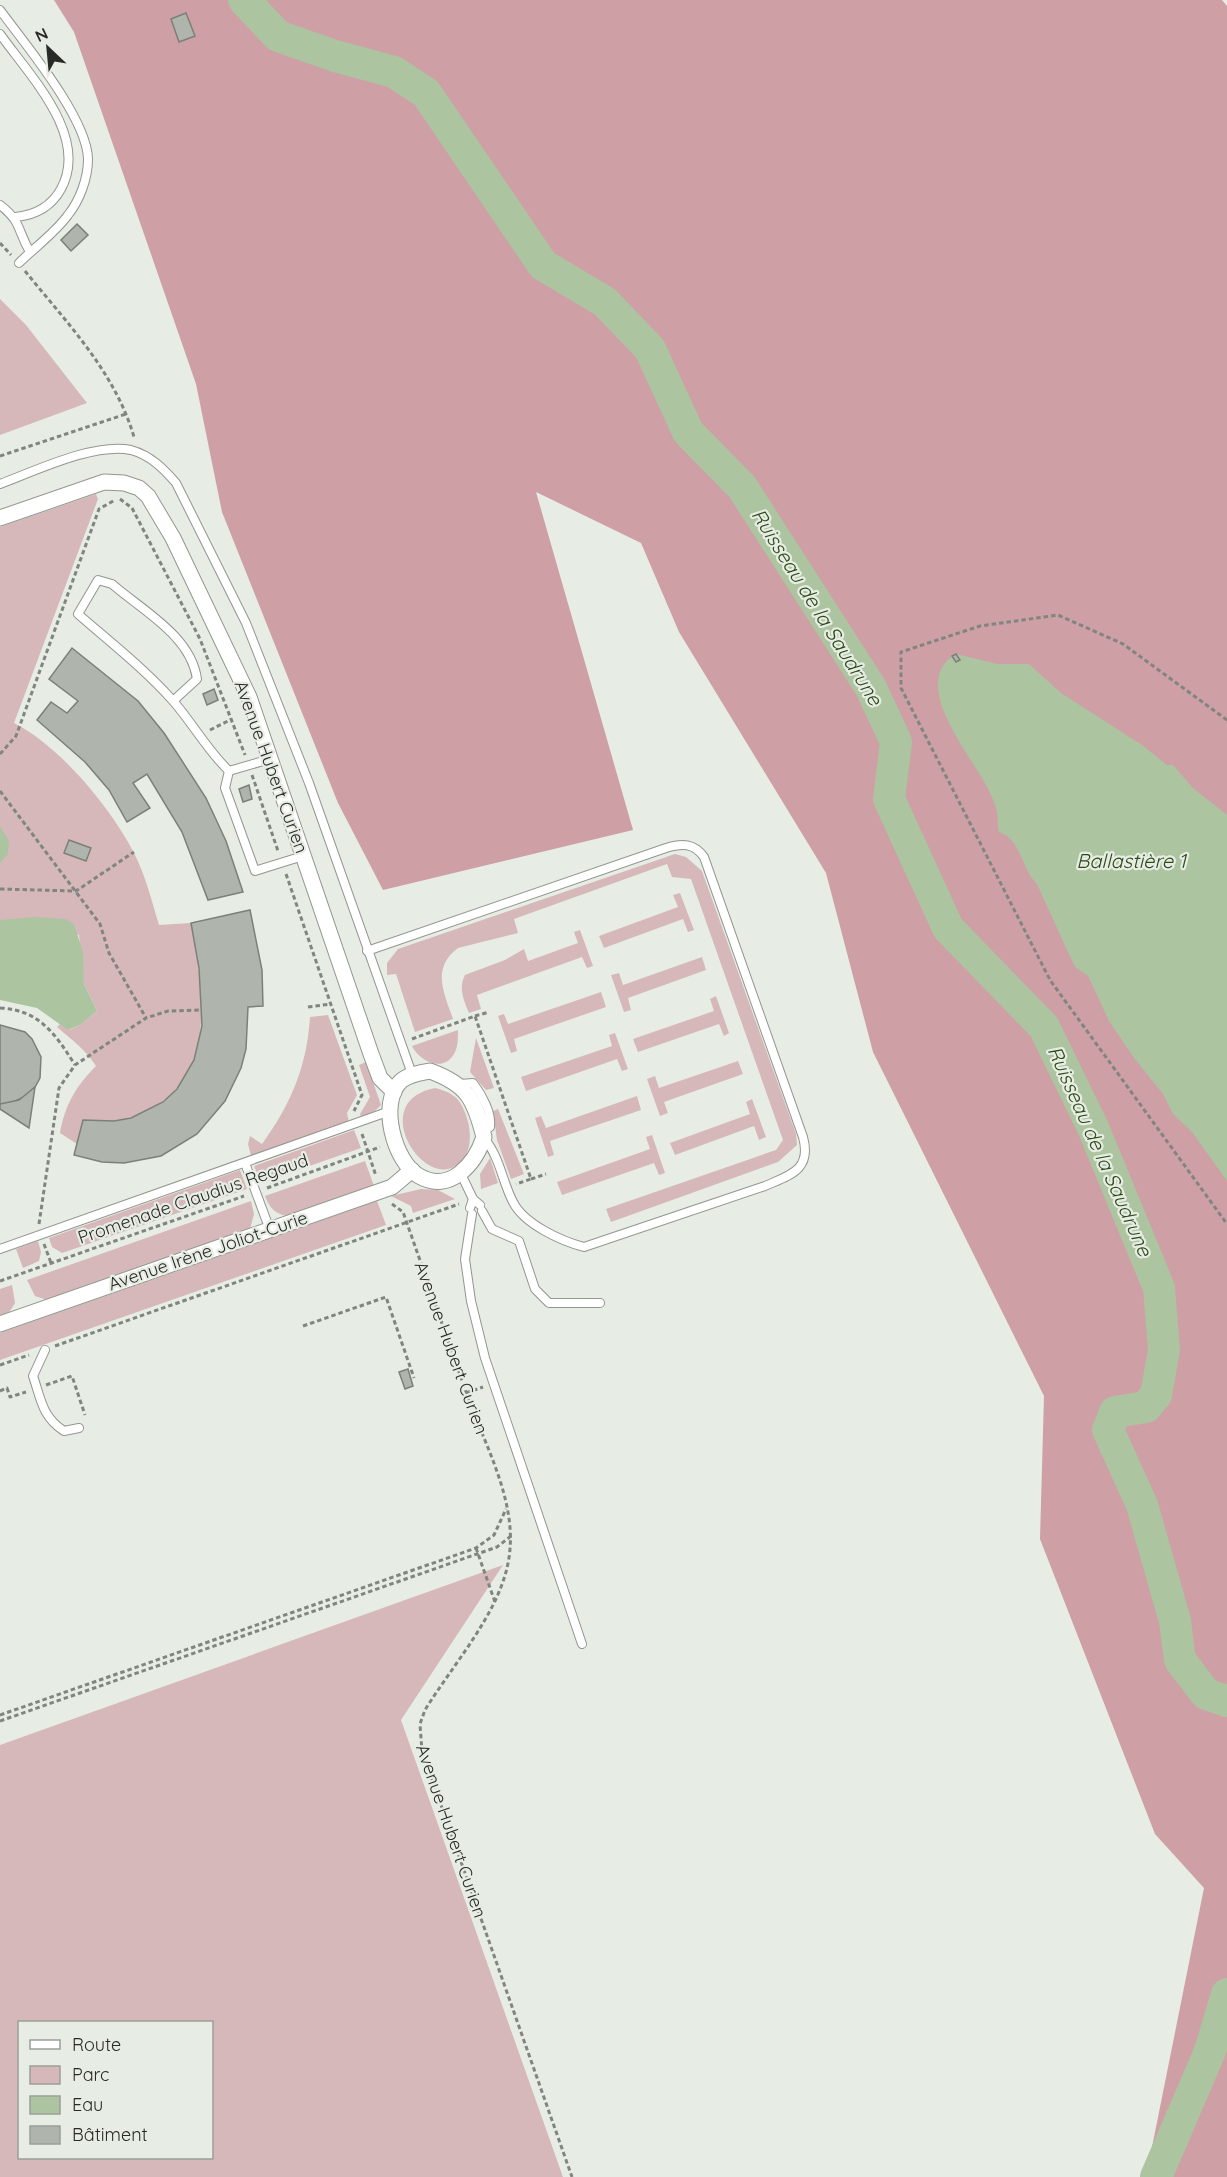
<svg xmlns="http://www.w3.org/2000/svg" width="1227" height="2177" viewBox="0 0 1227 2177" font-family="Quicksand,sans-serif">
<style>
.green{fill:#d6b8bb;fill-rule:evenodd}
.forest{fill:#ce9fa4}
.water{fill:#acc49f}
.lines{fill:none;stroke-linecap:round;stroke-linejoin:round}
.river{stroke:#acc49f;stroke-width:32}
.building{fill:#afb5ac;stroke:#7b8078;stroke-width:1.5}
.service-casing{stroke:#91978e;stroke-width:10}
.minor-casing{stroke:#91978e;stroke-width:17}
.path{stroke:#81857f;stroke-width:3;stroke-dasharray:4.5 3;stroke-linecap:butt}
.service{stroke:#fff;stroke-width:8}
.minor{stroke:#fff;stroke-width:15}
.labels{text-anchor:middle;stroke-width:4.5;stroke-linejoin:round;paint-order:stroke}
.street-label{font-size:18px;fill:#272a26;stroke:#e7ede4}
.water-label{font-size:20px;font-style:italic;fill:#2c4b17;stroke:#e7ede4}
</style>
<rect width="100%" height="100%" fill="#e7ede4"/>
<g class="green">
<polygon points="0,299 26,325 87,403 0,435"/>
<path d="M96,494L98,499L14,723C60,746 112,809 135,855C146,877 152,902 159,925L191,923C202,984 219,1069 154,1107C142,1114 129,1119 115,1121C105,1122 94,1120 83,1120L77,1144L60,1133C65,1105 76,1086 96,1066C84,1048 73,1041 57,1027L60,1024L69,1030L80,1025L97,1011L84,984L79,935L0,920V527Z"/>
<path d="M675,854L686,857L702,871L796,1134L797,1145L778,1162L611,1222L606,1209L776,1150L783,1140L691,879L672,877L667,864L514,919L518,933L458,948C431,968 444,993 453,1019L415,1032L396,974L387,975V963L398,949Z"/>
<polygon points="680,893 694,930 688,932 683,919 604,948 599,936 678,907 673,895"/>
<path d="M580,930L593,966L587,968L582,957L477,995L481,1009L469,1013C464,1001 458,988 465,975L505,960L524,949L528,961L578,943L574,932Z"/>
<polygon points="702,957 706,970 628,998 631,1010 624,1012 611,975 619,973 623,985"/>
<polygon points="601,992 606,1007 514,1039 517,1051 511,1053 498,1016 504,1014 508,1024"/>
<polygon points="716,996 729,1033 724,1036 719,1024 638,1052 633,1039 714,1011 710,999"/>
<path d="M328,1015L357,1095L347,1113L349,1122L251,1156L248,1144L250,1136L262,1144C291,1104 307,1066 310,1017Z"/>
<path d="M458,1030C458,1038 458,1047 454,1054C443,1073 419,1061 412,1046Z"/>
<polygon points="615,1033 628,1069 622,1071 617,1059 526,1091 521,1077 612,1046 609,1035"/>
<polygon points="476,1038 494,1088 486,1090 470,1072"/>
<polygon points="738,1061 743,1074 664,1102 668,1113 660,1116 647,1079 655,1076 659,1088"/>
<polygon points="366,1062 381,1105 375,1111 361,1117 360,1114 370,1097 359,1065"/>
<path d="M435,1088C443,1090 453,1093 459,1101C469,1116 475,1142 464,1158C431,1203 362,1102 435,1088Z"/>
<polygon points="637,1096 641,1110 550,1141 554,1155 548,1157 535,1118 541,1116 546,1128"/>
<polygon points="752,1099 766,1137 759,1140 754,1126 675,1155 670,1143 750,1114 746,1102"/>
<polygon points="498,1109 524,1174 511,1179 497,1140 493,1111"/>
<polygon points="354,1130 361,1148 261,1183 254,1166"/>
<polygon points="652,1135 665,1173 659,1175 654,1163 562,1195 557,1182 650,1149 646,1137"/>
<polygon points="490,1158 498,1183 481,1189 480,1174"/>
<path d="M365,1161L374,1186L287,1216C275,1214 269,1207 265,1196Z"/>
<polygon points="240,1170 247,1189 62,1253 52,1247 49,1238"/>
<polygon points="421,1189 438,1190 455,1199 413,1213 411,1206 391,1196"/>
<polygon points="251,1201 254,1214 250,1229 47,1300 35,1296 27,1280"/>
<polygon points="377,1201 386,1225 0,1360 0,1333"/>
<polygon points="38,1241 41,1252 39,1261 23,1268 16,1249"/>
<polygon points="12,1285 15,1303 8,1314 0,1317 0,1289"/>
<path d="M503,1565L401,1720L563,2177H0V1745ZM212,2022V2158H20V2022Z"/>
</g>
<polygon class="forest" points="54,0 1222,0 1227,6 1227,2177 1146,2177 1204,1888 1155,1834 1040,1539 1044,1396 873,1052 826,873 679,632 641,543 536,492 633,830 383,890 338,803 222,512 196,384 74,32"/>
<g class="water">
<path d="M956,654L998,664H1029L1061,693L1142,745L1167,765H1173L1193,788L1227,815V1181L1192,1132L1173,1114L1163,1094L1134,1058L1109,1021L1088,976L1076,968L1072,961L1037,884C1021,869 1022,840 999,832C997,826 998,820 997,813C996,805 991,795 987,787C971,755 907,682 956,654Z"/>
<polygon points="0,826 9,841 8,854 0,863"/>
<polygon points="35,917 65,919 74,924 83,952 84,984 97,1011 80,1025 68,1030 37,1008 0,1000 0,920"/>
</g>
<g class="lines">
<g class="river">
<polyline points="244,0 278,36 335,56 394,72 426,93 543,265 605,302 650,349 688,432 742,487 871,688 896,742 889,799 948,928 1044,1027 1094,1130 1159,1288 1164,1350 1156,1395 1146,1407 1115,1412 1108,1430 1142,1505 1175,1621 1180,1660 1206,1694 1227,1701"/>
<polyline points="1156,2177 1210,2051 1227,1994"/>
</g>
</g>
<g class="building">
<polygon points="186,13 195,36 179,42 171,19"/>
<polygon points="77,224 88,235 71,251 61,240"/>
<polygon points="72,648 138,701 164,733 206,798 226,841 243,892 208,900 182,832 147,774 133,783 150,808 127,822 109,790 85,762 37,720 51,702 67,713 78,701 49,679"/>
<polygon points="956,654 960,660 956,662 952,656"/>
<polygon points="214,689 218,700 207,705 203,694"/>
<polygon points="249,785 252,799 243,802 239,789"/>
<polygon points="69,840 91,848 86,861 64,853"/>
<polygon points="250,910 262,970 263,1006 248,1007 246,1049 241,1068 225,1101 197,1134 161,1156 124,1163 102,1162 74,1155 83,1120 114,1121 131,1118 163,1102 177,1089 194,1060 202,1026 199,968 191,923"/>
<polygon points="0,1025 25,1032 32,1039 41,1057 40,1078 35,1087 28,1095 9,1104 0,1104"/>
<polygon points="35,1087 29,1128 0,1109 0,1104 19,1100"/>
<polygon points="408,1369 413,1386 405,1389 399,1372"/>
</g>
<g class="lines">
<g class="service-casing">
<g id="service">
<path d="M0,10C25,44 87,118 88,159C88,178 80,200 68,215C55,233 34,248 19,263"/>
<path d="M0,34C29,75 90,136 61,189C51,207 35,215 16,217"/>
<path d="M0,205C22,222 17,230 30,252"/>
<path d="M0,484C35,471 95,442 131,450C150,455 164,469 176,483L246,623L309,783L412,1074"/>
<path d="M173,701L197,679C191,636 143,611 112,584L98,580L78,614C110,642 146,670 174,702C193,724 208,751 229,771L270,759"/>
<polyline points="229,771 225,788 255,871 303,856"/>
<path d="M367,951L666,848C682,843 694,843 704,857L803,1137C812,1170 790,1175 765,1186L584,1247C561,1241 524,1224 513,1202C502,1181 500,1157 484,1138"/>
<path d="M460,1084L473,1083C482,1095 492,1113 490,1127L483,1131"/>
<polyline points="245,1163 270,1230"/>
<polyline points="461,1174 473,1199 480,1205"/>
<polyline points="470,1208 473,1199"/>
<polyline points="482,1211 492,1229 519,1241 535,1289 549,1303 600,1303"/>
<polyline points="472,1214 465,1259 471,1301 485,1358 582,1644"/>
<polyline points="0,1249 390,1111"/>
<path d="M45,1350L33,1376C41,1399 42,1417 64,1431L79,1428"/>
</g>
</g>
<g class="minor-casing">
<g id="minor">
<polyline points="0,518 104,482 124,483 139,488 148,496 173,538 249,697 371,1054 380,1078 394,1092"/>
<path d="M430,1071C468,1085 474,1099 484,1137C475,1164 450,1194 419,1176C394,1162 378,1102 401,1081C409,1074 420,1073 430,1071Z"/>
<polyline points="0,1324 392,1187 412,1170"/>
</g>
</g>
<g class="path">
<polyline points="0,243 11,255"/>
<path d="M25,271C67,323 115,372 134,437"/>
<polyline points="0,456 126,414"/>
<polyline points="120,499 132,508 200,639 245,755"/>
<polyline points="1227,720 1123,644 1058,615 980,626 901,652 901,688 1050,980 1227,1224"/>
<polyline points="210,730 232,719"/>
<polyline points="0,754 16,736 99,509 115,500"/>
<polyline points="252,775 278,851"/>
<polyline points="0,791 100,924 109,953 146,1018"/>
<polyline points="286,874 362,1095 354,1111"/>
<polyline points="0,889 76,891 134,852"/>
<polyline points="308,1007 331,1004"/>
<path d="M0,1008C40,1010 56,1035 75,1065"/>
<polyline points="475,1016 489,1012"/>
<polyline points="412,1039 475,1016 531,1179 516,1184"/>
<polyline points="362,1134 376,1176"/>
<polyline points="531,1179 546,1174"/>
<polyline points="267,1188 380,1147"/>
<path d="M392,1204L403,1212C424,1271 444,1330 465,1389C484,1446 522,1506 507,1568C495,1618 452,1666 425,1710L420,1724L422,1751L572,2177"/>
<polyline points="39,1224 59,1088 75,1065 146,1018 168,1011 202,1010"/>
<polyline points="44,1244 51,1263"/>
<polyline points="0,1281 244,1196"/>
<polyline points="303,1326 386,1297 414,1378"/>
<polyline points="55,1346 459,1204"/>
<polyline points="0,1365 29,1355"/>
<polyline points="46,1385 72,1376 85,1415"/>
<polyline points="0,1391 7,1388 10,1397 26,1392"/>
<polyline points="466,1393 483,1387"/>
<polyline points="476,1548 495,1602"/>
<polyline points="0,1715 476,1548 494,1535 506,1509"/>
<polyline points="0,1721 497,1547 511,1536"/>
</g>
<use href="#service" class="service"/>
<use href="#minor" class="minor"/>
</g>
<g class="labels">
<g class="street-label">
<text transform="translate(271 767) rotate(70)" y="6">Avenue Hubert Curien</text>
<text transform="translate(193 1199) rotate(-19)" y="6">Promenade Claudius Regaud</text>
<text transform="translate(208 1251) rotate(-19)" y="6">Avenue Irène Joliot-Curie</text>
<text transform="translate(451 1348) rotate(70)" y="6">Avenue Hubert Curien</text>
<text transform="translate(451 1831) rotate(71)" y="6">Avenue Hubert Curien</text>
</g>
<g class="water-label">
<text transform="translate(817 607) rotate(58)" y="7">Ruisseau de la Saudrune</text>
<text x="1131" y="868">Ballastière 1</text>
<text transform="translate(1100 1151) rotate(66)" y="7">Ruisseau de la Saudrune</text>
</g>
</g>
<rect x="18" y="2021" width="195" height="138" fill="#e7ede4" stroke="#9a9f98" stroke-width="1.5"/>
<rect x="30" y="2040" width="30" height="9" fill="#ffffff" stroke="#9a9f98" stroke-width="1.5"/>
<text x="72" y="2051" font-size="18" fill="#272a26">Route</text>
<rect x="30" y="2066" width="30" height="18" fill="#d6b8bb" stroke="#9a9f98" stroke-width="1.5"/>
<text x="72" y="2081" font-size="18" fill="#272a26">Parc</text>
<rect x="30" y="2096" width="30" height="18" fill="#acc49f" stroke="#9a9f98" stroke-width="1.5"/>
<text x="72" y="2111" font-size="18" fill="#272a26">Eau</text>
<rect x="30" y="2126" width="30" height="18" fill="#afb5ac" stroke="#9a9f98" stroke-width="1.5"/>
<text x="72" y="2141" font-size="18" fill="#272a26">Bâtiment</text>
<g transform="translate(48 48) rotate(334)" stroke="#e7ede4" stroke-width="4.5" paint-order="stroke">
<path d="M0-4.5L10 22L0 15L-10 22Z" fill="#272a26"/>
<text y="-9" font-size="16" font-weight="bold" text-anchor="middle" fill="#272a26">N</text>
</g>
</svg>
